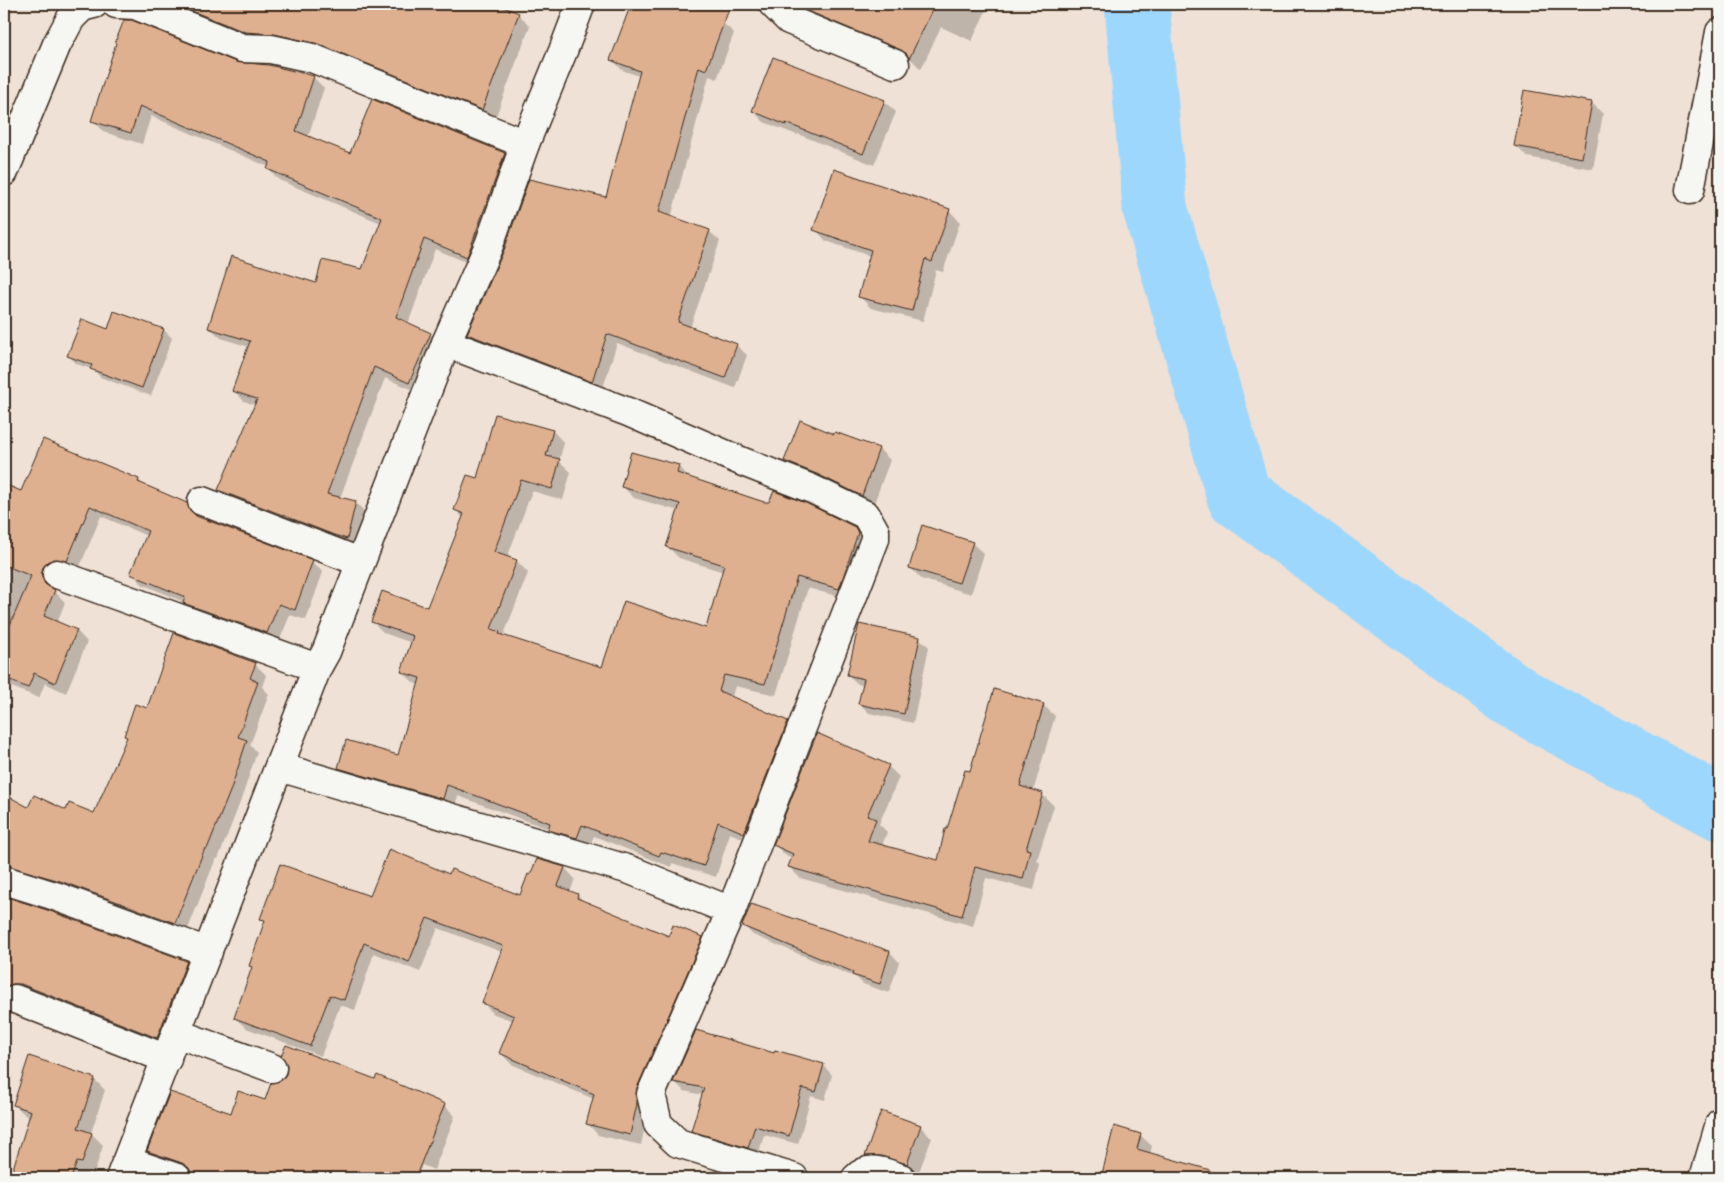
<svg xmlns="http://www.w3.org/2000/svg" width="1724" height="1182" viewBox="0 0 1724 1182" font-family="Caveat,sans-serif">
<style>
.shadow{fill:#0003}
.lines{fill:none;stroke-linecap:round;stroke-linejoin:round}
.river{stroke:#9ed7fe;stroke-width:65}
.building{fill:#deb090;stroke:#3b2a1e}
.minor-casing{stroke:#3b2a1e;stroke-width:31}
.minor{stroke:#f6f6f2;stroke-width:28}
</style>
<rect width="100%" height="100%" fill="#efe1d5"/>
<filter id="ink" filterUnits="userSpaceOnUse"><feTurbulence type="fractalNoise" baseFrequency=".02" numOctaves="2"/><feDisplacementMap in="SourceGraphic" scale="10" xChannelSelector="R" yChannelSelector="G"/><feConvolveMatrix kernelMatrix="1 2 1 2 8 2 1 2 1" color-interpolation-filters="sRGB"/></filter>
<g filter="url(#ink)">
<g class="shadow">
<polygon points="157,4 491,4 518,14 530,26 494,121 258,44"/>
<polygon points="632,4 689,4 699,8 723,23 734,33 717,79 709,76 671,218 709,231 720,241 690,328 736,345 747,355 735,388 617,343 602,391 479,344 468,334 606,199 639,76 622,70 612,59"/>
<polygon points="797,4 989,4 972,41 941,27 921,69 912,60 811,18"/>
<polygon points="236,64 313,77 324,88 308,137 351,155 504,154 516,165 478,267 435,249 408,324 430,334 442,345 421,393 385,378 340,498 356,503 367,514 358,549 231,501 220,490 255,405 244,401 233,390 249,347 221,338 209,327 363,270 381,223 279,180 268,169 269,167 151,116 142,144 104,132 93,120"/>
<polygon points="884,101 896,112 874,165 798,134 797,135 764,122 753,111"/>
<polygon points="1592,103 1603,114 1593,169 1527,157 1516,146"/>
<polygon points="949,210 960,222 943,272 936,270 923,321 871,308 860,297 870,256 826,241 815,229"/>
<polygon points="164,330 172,338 151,396 100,377 94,370 77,364 68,355 109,331"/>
<polygon points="496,416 553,431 564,443 559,461 571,472 563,500 532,491 507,558 517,561 528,573 503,637 602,669 706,630 724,572 679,558 668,547 679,511 634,498 622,486 678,466 690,478 764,503 854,528 866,540 850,600 808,588 776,695 735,686 732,697 787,722 799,733 756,844 730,833 716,877 672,863 671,867 594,836 588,849 561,841 549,829 458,796 454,809 351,779 340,768 398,756 419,685 414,683 402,671 412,643 384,633 372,621 428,609 463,518 456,510 477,480"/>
<polygon points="836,433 879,449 890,460 873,506 797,472 786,461 835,436"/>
<polygon points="139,480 143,485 186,504 198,518 312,562 323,572 306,620 290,615 278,644 195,613 184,602 142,584 132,573 147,536 101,516 78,571 53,580 52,589 65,602 57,623 77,631 87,642 66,693 45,683 39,698 4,684 4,485 22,493"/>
<polygon points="972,543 984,554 971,594 921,579 910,567"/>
<polygon points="919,638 929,647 913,723 869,713 860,704 864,686 858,684 848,675"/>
<polygon points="255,664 266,675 262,687 269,694 250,745 257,752 241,800 218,859 216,858 186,934 4,881 4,795 29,809 95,815 128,738 125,736 148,710"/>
<polygon points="1043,705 1055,716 1033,792 1043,795 1054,806 1037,860 1040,863 1034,890 986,878 973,926 800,878 789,867 792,859 786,856 775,845 888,766 899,777 879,824 887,832 882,846 939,862 971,773"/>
<polygon points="537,860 565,868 575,879 570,892 578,895 586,904 670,937 702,938 712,949 647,1116 641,1145 598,1135 588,1124 594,1099 511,1064 501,1053 514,1021 494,1014 483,1003 502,952 438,928 420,972 374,953 355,1010 340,1005 321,1056 246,1028 235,1018 253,968 250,966 266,922 262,918 370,898 450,876 520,896 531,876"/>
<polygon points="4,898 50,912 186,962 197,973 168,1048 4,990"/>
<polygon points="743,925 890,952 899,962 889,993 863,984 857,978 753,935"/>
<polygon points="775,1054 823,1065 832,1075 825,1100 811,1096 798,1144 764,1135 758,1156 702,1140 693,1130 703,1095 684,1091 675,1082"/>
<polygon points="94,1079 105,1090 91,1133 103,1145 94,1174 88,1172 86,1178 11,1178 30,1117 26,1116 14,1104"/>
<polygon points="266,1102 444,1105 455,1116 434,1170 422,1165 417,1178 193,1178 193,1173 159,1162 149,1151 231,1114"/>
<polygon points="920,1126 932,1138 918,1174 893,1166 878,1167 867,1155"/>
<polygon points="1115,1128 1140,1135 1152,1146 1150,1154 1222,1174 1226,1178 1102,1178"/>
</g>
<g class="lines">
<polyline class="river" points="1137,4 1155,208 1239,496 1518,699 1720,808"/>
</g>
<g class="building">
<polygon points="174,4 495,4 519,13 482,110 318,44 274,34 245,32"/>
<polygon points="631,4 731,4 706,70 699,67 659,212 710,230 678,322 737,344 725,378 607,334 592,382 467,334 504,250 529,179 606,197 640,71 610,60"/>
<polygon points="795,4 935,4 909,59 907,54 901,50 798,7"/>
<polygon points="124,20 132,20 236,62 269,65 314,76 296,131 350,153 372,99 505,153 467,257 424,239 396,317 431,333 409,383 374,367 327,494 356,501 347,539 334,535 218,490 257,399 232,391 250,341 208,328 231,256 316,283 322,260 362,269 382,218 267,169 270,162 140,106 131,133 91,121 116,43 115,43"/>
<polygon points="773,57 885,100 863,154 786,123 786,125 752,111"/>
<polygon points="1524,90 1592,102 1582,158 1514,146"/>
<polygon points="834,169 950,209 932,262 925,259 912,311 858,297 871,250 813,230"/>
<polygon points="114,311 164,329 142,388 90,369 92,365 67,356 82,319 108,329"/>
<polygon points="495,414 553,430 546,456 560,459 552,489 521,480 494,552 517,560 491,629 500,632 499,634 602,667 624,601 706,628 724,565 666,547 680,504 621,487 631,452 679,465 677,473 764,502 769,502 774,491 806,503 855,527 858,533 839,589 797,577 765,684 724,675 719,691 788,721 744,833 718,822 704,866 661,852 659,856 582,825 577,838 548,830 550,823 447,785 443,799 338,768 346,740 398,755 420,678 401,672 413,636 371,622 382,591 427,607 464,514 454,510 467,475 477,478"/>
<polygon points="800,420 834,434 835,432 879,448 862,496 819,475 784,461"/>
<polygon points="43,439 139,479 138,482 187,503 190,510 196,516 313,560 295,610 279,604 267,633 183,603 185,597 130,574 148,531 90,506 67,561 54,559 47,562 42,569 42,577 45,584 55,590 44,616 77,630 55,683 34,673 28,688 4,678 4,639 31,576 4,565 4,484 21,491"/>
<polygon points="922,525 973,542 959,583 909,568"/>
<polygon points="859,624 920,637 904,714 858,704 864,679 847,675"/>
<polygon points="174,633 256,663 250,678 258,682 238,737 247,740 231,789 207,849 205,848 175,923 60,881 4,865 4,794 28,807 34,795 66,810 69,803 94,813 127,737 124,736 135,704 147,708"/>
<polygon points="994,689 1044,704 1020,786 1043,793 1026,849 1030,850 1023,879 975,867 962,916 788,867 793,854 773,845 817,733 889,765 867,816 876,819 868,841 938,860 945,829 947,829 965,770 970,771"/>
<polygon points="389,849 449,874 451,869 520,895 528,874 530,875 537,859 565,867 558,886 578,894 577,898 669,936 673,925 703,937 637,1088 636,1097 637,1104 630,1135 586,1124 594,1094 499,1053 514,1016 482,1003 503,946 427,918 409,962 364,943 344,1000 330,995 310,1046 234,1018 252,967 249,966 265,920 260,919 280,864 370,896"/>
<polygon points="4,896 50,911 187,961 157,1038 21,984 13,984 7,986 4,985"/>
<polygon points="751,904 890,951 880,984 852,975 853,972 742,926"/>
<polygon points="696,1030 774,1053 775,1050 824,1064 816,1092 802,1088 789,1136 755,1126 748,1148 691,1131 704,1088 673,1082"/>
<polygon points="286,1045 375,1079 377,1075 445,1104 415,1178 200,1178 192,1176 189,1168 182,1163 147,1151 170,1092 231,1113 238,1091 265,1100 271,1083 282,1080 286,1074 287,1065 281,1056"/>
<polygon points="29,1056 95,1078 78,1128 92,1133 82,1163 77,1162 71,1178 10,1178 31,1111 13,1105"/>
<polygon points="881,1111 921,1125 907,1164 881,1156 865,1156"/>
<polygon points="1114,1126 1141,1134 1137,1149 1210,1170 1208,1178 1101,1178"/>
</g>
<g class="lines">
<g class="minor-casing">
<g id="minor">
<polyline points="116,4 135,5 242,48 271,49 312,58 525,144"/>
<polyline points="773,4 789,20 895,64"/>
<polyline points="4,172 57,44 71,18 82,7 94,4"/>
<polyline points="1690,190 1720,32"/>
<polyline points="202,501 360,562"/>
<polyline points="57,574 317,668"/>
<polyline points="279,767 630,870 731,911 875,539 875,531 866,515 812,489 743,462 628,412 446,343"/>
<polyline points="4,880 55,896 208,952"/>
<polyline points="731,911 651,1094 658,1124 678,1143 794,1178"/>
<polyline points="15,999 167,1059"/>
<polyline points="176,1033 272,1068"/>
<polyline points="127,1161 177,1178"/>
<polyline points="120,1178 317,668 326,652 446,343 489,245 525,144 563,51 581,4"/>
<path d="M856,1178C869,1164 885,1173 901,1178"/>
<polyline points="1704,1178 1720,1123"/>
</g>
</g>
<use href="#minor" class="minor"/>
</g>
</g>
<rect width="1724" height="1182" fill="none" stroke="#f6f6f2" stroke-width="20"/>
<rect x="10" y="10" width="1704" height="1162" fill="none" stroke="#3b2a1e" stroke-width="2" filter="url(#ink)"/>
</svg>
